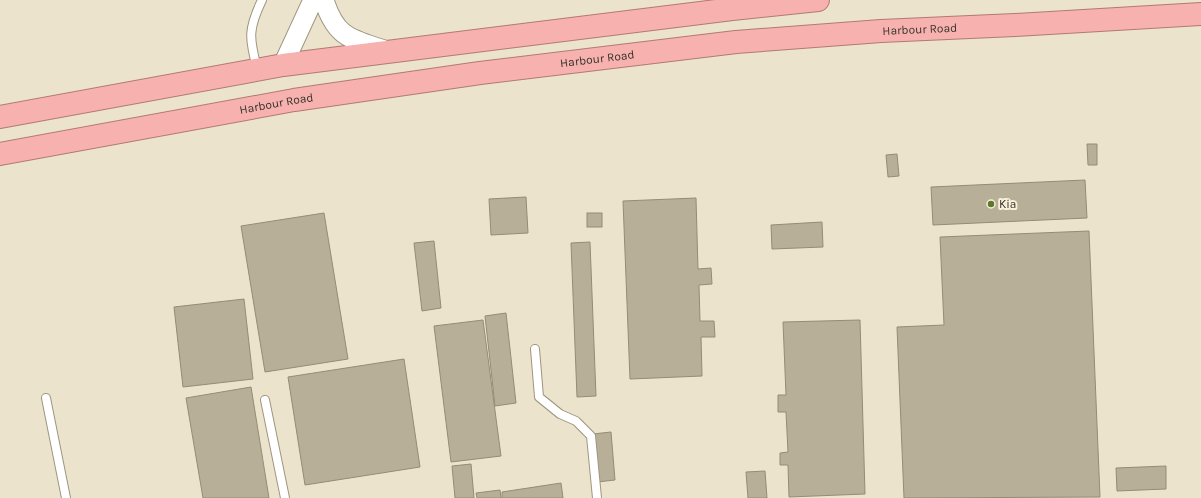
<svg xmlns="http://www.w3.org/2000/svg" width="1201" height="498" viewBox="0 0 1201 498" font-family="Karla,sans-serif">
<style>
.building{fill:#b7af98;stroke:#948c76}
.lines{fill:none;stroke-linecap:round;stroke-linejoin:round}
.service-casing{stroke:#9e9680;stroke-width:10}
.tertiary-casing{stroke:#9e9680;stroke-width:21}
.trunk-casing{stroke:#b27974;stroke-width:24}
.service{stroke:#fff;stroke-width:8}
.tertiary{stroke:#fff;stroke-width:19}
.trunk{stroke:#f7b2b0;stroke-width:22}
.poi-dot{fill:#5c782c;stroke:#f8f0d8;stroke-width:1.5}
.labels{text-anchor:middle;stroke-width:4;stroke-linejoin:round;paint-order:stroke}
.street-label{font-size:12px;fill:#353229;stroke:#f8f0d8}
.poi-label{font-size:12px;fill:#353229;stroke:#f8f0d8;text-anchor:start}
</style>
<rect width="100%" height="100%" fill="#ebe3cb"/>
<g class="building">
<polygon points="1087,144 1097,144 1097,165 1088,165"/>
<polygon points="897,154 899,176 888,177 886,155"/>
<polygon points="1085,180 1087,218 933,225 931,187"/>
<polygon points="526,197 528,233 491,235 489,199"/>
<polygon points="696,198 698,269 711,268 712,284 699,285 700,321 714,321 715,337 701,337 702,376 630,379 623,201"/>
<polygon points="324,213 348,359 265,372 241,226"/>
<rect x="587" y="213" width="15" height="14"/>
<polygon points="822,222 823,247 772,249 771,225"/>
<polygon points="1089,231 1100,497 904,498 897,327 944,325 940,237"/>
<polygon points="434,241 441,308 422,311 414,243"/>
<polygon points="590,242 596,396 577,397 571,243"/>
<polygon points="244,299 253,379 183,387 174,307"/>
<polygon points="506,313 516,403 495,406 485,316"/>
<polygon points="483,320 501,456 451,462 434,326"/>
<polygon points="860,320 865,494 789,497 788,465 780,465 780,453 788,452 786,412 778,412 778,395 786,395 783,322"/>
<polygon points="404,359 420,467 305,485 288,377"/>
<polygon points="251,387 269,498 203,498 186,398"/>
<polygon points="611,432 615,480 597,482 593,434"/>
<polygon points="471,464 474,498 455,498 452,466"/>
<polygon points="1166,466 1166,489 1117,491 1116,468"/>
<polygon points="765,471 767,498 748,498 746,472"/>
<polygon points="561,483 563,498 502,498 502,492"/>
<polygon points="500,490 501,498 477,498 476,493"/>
</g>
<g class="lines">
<g class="service-casing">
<g id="service">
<path d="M257,68C249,38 248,29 262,0"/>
<polyline points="535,349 539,397 560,414 576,421 591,436 597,498"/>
<polyline points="46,398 66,498"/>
<polyline points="265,400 285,498"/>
</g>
</g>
<g class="tertiary-casing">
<g id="tertiary">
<path d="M324,0C336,39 352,39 387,51"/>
<polyline points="283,65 313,0"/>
</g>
</g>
<g class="trunk-casing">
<g id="trunk">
<polyline points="0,117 283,65 732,9 818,0"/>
<path id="s1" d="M0,154L294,100L480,73L736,42L881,31L1015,25L1201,14"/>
</g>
</g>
<use href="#service" class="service"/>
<use href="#tertiary" class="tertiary"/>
<use href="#trunk" class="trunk"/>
</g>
<circle class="poi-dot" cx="991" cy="204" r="4"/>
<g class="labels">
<g class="street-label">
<text dy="4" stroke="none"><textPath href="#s1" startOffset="929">Harbour Road</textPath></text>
<text dy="4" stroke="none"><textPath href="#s1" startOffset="605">Harbour Road</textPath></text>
<text dy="4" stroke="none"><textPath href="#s1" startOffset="281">Harbour Road</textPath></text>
</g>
<g class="poi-label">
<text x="999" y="208">Kia</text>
</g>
</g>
</svg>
